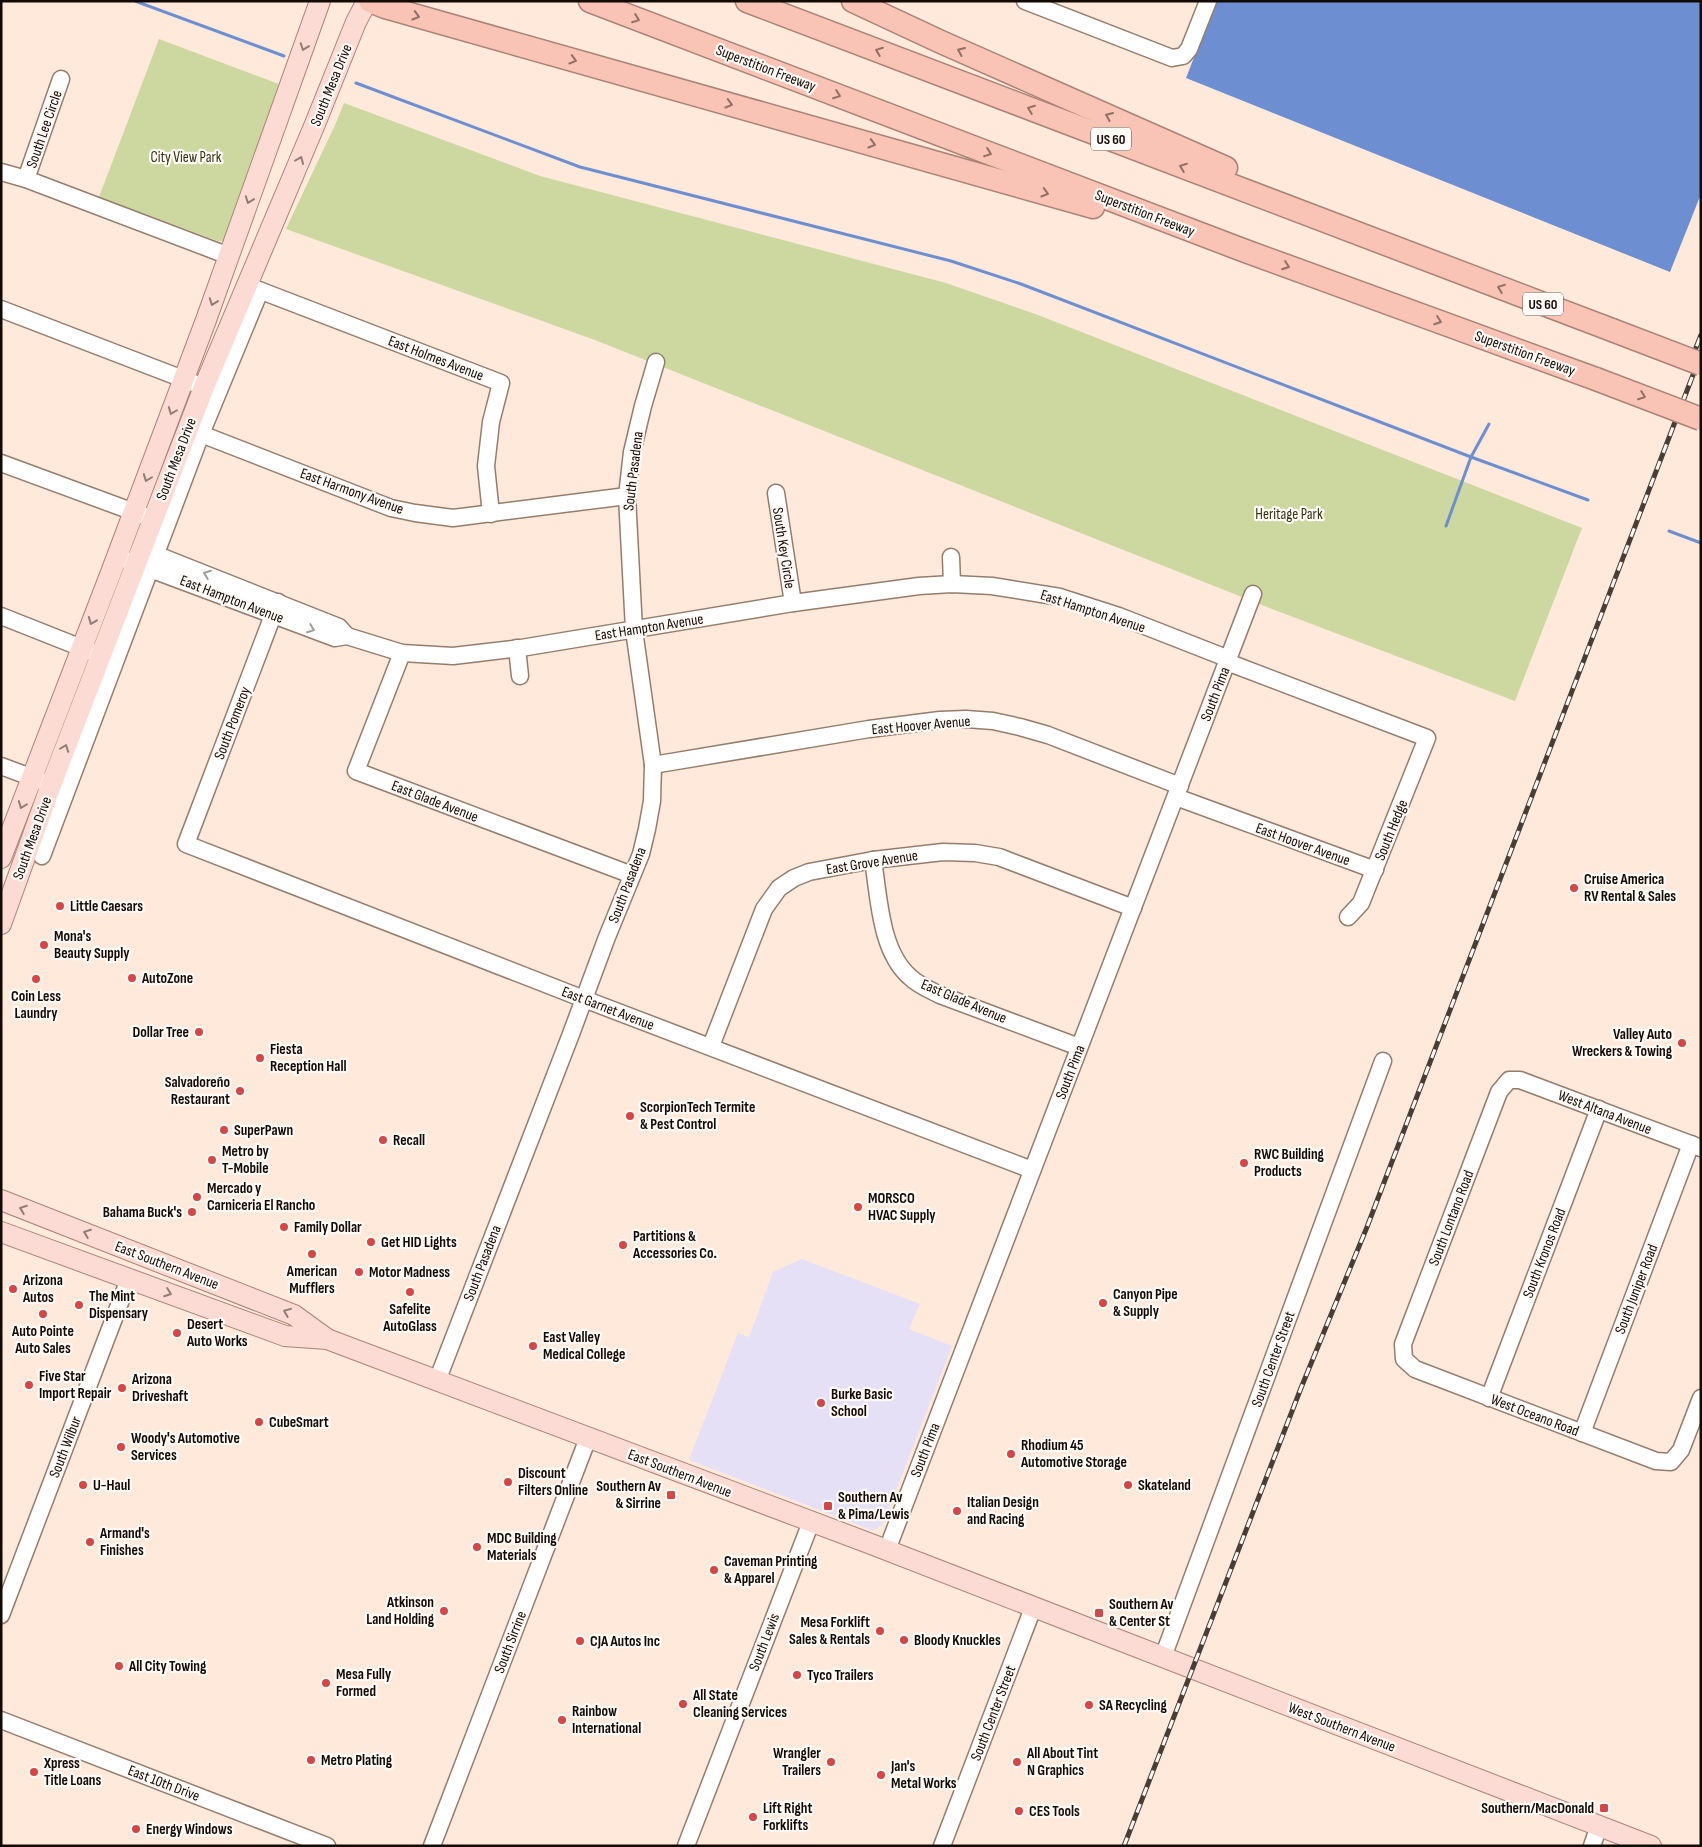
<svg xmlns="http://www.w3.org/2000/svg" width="1702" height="1847" viewBox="0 0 1702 1847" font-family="'Sofia Sans Condensed',sans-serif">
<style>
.education{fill:#e6e0f6}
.green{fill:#cdd7a0}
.water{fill:#6d8ed0}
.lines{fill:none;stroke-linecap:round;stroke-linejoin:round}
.stream{stroke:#6d8ed0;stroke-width:3}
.minor-casing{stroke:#947d6d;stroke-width:19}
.major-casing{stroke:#a88377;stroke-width:22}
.highway-casing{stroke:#a88377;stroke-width:25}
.minor{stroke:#fff;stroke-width:16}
.major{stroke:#fbdbd3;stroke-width:20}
.highway{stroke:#f9c3b5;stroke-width:22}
.rail-casing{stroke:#483e36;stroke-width:5}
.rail{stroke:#fffaf6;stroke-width:3;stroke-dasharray:9;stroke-linecap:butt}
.highway-bridge-casing{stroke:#a88377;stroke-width:25;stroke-linecap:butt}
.highway-bridge{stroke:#f9c3b5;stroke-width:22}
.oneway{stroke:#917066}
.oneway2{stroke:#927d76}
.oneway3{stroke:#a09d9b}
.poi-dot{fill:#d54647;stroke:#fffaf6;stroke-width:2}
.labels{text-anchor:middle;stroke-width:4.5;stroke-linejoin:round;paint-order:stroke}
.shield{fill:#fffaf6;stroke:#59534d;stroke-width:1}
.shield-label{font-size:14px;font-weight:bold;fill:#120b05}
.street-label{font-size:15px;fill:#120b05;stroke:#fffaf6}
.park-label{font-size:15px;fill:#303411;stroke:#fffaf6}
.poi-label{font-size:15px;font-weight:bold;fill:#120b05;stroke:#fffaf6;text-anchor:start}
</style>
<rect width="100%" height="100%" fill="#fee9db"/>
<polygon class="education" points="802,1259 920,1304 909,1329 952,1346 883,1524 874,1530 869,1529 689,1460 738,1333 749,1337 773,1272"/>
<g class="green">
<polygon points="159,39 279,84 224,241 218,241 99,197"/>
<polygon points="344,103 540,176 946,283 1038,315 1582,528 1515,701 1267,607 595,340 286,229 335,125"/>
</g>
<polygon class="water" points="1216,1 1701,1 1701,194 1670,272 1186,78"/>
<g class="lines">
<g class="stream">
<polyline points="135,1 284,56"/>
<polyline points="356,83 580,167 951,261 1021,284 1471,457 1588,500"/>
<polyline points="1446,526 1471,457 1489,424"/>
<polyline points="1669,531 1701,543"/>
</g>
<g class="minor-casing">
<g id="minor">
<polyline points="1025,1 1172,58 1183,56 1189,49 1208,1"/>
<polyline points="1,172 26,179 229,256"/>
<polyline points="26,179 61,79"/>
<polyline points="251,287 501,383 491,422 486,466 491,514"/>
<polyline points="1,309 204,387"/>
<polyline points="201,434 391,508 415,513 453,518 627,496"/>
<polyline points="1,463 153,519"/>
<polyline points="776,493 793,603"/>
<polyline points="147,551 339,627 347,636"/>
<polyline points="951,557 952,584"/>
<polyline points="126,560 335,638 347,636 402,653 453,656 521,648 793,603 919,586 952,584 992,586 1060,597 1119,616 1229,659"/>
<polyline points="278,602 186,844 584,999 1032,1170"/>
<polyline points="1,616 92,652"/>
<polyline points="517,648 520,676"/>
<polyline points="402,653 356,771 632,875"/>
<polyline points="1227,662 1427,738 1361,903 1348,917"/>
<polyline points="653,765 869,729 940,720 966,719 993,721 1020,727 1048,735 1180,786"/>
<polyline points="1,766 44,782"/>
<polyline points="1176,797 1375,870"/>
<polyline points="42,856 201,434 260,291"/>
<path d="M873,860C879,897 880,951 910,977C918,985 930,990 940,995L1079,1047"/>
<polyline points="711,1046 764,909 779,888 794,878 809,872 873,860 943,852 975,853 999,857 1133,908"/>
<polyline points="1701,1148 1520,1080 1509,1080 1499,1092 1403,1344 1404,1359 1415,1369 1656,1461 1671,1462 1681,1450 1701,1398"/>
<polyline points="437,1381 571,1034 607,937 641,854 647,829 652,801 653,765 634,630 627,496 632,452 643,406 656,362"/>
<polyline points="1489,1398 1599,1109"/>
<polyline points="1582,1433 1691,1144"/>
<polyline points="887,1550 1253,594"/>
<polyline points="1,1615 129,1279"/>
<polyline points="1163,1657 1383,1061"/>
<polyline points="1,1720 327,1846"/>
<polyline points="432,1846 588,1438"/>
<polyline points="686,1846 811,1522"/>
<polyline points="942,1846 1033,1608"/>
<polyline points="1592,1846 1599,1826"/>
</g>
</g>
<g class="major-casing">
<g id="major">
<polyline points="1,858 110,575 206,320 320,1"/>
<polyline points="1,924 51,785 204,387 315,124 356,22 367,1"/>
<polyline points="1,1200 294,1315 327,1339 871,1544 1651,1846"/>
<polyline points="1,1232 285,1336 327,1339"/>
</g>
</g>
<g class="highway-casing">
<g id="highway">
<polyline points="370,1 385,7 1093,207"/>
<polyline points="590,1 1240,249 1596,379"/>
<polyline points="747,1 1612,330"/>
<polyline points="853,1 941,42 1226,168"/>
</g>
</g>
<use href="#minor" class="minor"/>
<use href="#major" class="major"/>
<use href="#highway" class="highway"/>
<g class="rail-casing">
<g id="rail">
<polyline points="1690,363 1701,335"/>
<polyline points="1124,1846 1301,1388 1367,1227 1701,354"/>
</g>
</g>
<use href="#rail" class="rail"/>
<g class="highway-bridge-casing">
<g id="highway-bridge">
<polyline points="1612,330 1701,364"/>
<polyline points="1596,379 1701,419"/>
</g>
</g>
<use href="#highway-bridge" class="highway-bridge"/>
</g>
<defs><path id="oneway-chevron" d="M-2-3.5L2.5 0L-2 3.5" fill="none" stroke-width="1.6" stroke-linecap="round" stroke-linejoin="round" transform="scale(1.25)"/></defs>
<g class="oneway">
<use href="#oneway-chevron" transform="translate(416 16) rotate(16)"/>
<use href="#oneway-chevron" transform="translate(636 19) rotate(21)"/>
<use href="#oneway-chevron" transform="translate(879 51) rotate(-159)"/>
<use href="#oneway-chevron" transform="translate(961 51) rotate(-156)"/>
<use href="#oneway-chevron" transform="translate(573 60) rotate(16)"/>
<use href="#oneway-chevron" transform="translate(837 95) rotate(21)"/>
<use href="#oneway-chevron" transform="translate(729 104) rotate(16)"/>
<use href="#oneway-chevron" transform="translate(1031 109) rotate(-159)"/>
<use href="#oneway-chevron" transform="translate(1109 116) rotate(-156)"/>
<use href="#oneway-chevron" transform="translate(872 144) rotate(16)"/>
<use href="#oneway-chevron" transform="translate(988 153) rotate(21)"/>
<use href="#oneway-chevron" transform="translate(1183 167) rotate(-159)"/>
<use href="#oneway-chevron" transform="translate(1045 193) rotate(16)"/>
<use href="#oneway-chevron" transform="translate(1286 266) rotate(20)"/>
<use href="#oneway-chevron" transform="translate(1501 288) rotate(-159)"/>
<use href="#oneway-chevron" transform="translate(1438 321) rotate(20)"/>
<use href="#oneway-chevron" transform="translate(1642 396) rotate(21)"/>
</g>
<g class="oneway2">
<use href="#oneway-chevron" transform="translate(304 47) rotate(110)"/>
<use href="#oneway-chevron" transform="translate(300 160) rotate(-67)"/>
<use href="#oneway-chevron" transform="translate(249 200) rotate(110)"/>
<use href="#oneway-chevron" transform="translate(213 302) rotate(110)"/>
<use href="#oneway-chevron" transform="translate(172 411) rotate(111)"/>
<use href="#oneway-chevron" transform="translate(147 478) rotate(111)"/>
<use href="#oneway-chevron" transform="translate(92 621) rotate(112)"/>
<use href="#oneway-chevron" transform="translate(65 748) rotate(-69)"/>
<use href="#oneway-chevron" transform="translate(22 805) rotate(111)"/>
<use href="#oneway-chevron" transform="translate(23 1209) rotate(-159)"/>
<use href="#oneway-chevron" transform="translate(87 1233) rotate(-159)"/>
<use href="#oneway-chevron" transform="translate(168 1293) rotate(20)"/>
<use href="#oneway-chevron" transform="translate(287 1312) rotate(-158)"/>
</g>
<g class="oneway3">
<use href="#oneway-chevron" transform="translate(207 574) rotate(-159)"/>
<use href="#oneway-chevron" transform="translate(311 629) rotate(21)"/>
</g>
<g class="poi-dot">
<circle cx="1574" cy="888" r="5"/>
<circle cx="60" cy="906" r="5"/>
<circle cx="44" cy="945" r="5"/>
<circle cx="132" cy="978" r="5"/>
<circle cx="36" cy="979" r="5"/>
<circle cx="199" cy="1032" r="5"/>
<circle cx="1682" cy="1043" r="5"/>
<circle cx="260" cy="1058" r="5"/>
<circle cx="240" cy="1091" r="5"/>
<circle cx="630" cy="1116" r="5"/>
<circle cx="224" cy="1130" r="5"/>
<circle cx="383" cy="1140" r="5"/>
<circle cx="212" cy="1160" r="5"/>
<circle cx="1244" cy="1163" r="5"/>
<circle cx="197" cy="1197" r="5"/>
<circle cx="858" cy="1207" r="5"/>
<circle cx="192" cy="1212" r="5"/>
<circle cx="284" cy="1227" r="5"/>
<circle cx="371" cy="1242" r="5"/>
<circle cx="623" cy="1245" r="5"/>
<circle cx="312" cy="1254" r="5"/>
<circle cx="359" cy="1272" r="5"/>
<circle cx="13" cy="1289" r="5"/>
<circle cx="410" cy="1292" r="5"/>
<circle cx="1103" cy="1303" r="5"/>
<circle cx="79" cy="1305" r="5"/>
<circle cx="43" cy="1314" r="5"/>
<circle cx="177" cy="1333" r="5"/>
<circle cx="533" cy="1346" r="5"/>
<circle cx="29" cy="1385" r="5"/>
<circle cx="122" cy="1388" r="5"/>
<circle cx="821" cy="1403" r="5"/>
<circle cx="259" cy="1422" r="5"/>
<circle cx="121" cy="1447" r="5"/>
<circle cx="1011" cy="1454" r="5"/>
<circle cx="508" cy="1482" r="5"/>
<circle cx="83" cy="1485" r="5"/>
<circle cx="1128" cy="1485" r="5"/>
<rect x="666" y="1490" width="10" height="10" rx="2.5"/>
<rect x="823" y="1501" width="10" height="10" rx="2.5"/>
<circle cx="957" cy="1511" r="5"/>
<circle cx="90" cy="1542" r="5"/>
<circle cx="477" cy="1547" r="5"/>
<circle cx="714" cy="1570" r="5"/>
<circle cx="444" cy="1611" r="5"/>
<rect x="1094" y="1608" width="10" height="10" rx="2.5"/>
<circle cx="880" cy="1631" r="5"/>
<circle cx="904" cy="1640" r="5"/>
<circle cx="580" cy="1641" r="5"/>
<circle cx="119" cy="1666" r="5"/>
<circle cx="797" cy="1675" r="5"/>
<circle cx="326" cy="1683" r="5"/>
<circle cx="683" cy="1704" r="5"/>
<circle cx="1089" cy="1705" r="5"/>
<circle cx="562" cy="1720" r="5"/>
<circle cx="311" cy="1760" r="5"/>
<circle cx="831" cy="1762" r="5"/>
<circle cx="1017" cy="1762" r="5"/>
<circle cx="34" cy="1772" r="5"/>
<circle cx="881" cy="1775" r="5"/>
<rect x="1599" y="1803" width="10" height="10" rx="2.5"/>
<circle cx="1019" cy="1811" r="5"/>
<circle cx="753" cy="1817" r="5"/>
<circle cx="136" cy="1829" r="5"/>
</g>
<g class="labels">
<g class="shield">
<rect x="1091" y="127.5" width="40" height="23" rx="4"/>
<rect x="1523" y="292.5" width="40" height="23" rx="4"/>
</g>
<g class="shield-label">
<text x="1111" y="144">US 60</text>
<text x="1543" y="309">US 60</text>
</g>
<g class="street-label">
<text transform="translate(766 68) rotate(21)" y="5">Superstition Freeway</text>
<text transform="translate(331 85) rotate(-68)" y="5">South Mesa Drive</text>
<text transform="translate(44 129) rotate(-71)" y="5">South Lee Circle</text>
<text transform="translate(1145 213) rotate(21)" y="5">Superstition Freeway</text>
<text transform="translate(1525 353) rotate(20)" y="5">Superstition Freeway</text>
<text transform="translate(436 358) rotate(21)" y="5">East Holmes Avenue</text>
<text transform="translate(176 459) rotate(-69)" y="5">South Mesa Drive</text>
<text transform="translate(633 471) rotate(-83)" y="5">South Pasadena</text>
<text transform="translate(352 491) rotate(20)" y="5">East Harmony Avenue</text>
<text transform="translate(784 548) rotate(81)" y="5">South Key Circle</text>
<text transform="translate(232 599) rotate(21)" y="5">East Hampton Avenue</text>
<text transform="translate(1093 611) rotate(18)" y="5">East Hampton Avenue</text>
<text transform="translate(649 627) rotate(-9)" y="5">East Hampton Avenue</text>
<text transform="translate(1215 694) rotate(-69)" y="5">South Pima</text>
<text transform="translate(232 723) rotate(-69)" y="5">South Pomeroy</text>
<text transform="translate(921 725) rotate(-5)" y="5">East Hoover Avenue</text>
<text transform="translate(435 801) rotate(21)" y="5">East Glade Avenue</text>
<text transform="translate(1391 830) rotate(-68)" y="5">South Hedge</text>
<text transform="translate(32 838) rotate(-70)" y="5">South Mesa Drive</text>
<text transform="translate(1303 844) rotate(20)" y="5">East Hoover Avenue</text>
<text transform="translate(872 862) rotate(-9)" y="5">East Grove Avenue</text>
<text transform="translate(627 885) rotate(-69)" y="5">South Pasadena</text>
<text transform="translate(964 1001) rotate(23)" y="5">East Glade Avenue</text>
<text transform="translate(608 1008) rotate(21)" y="5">East Garnet Avenue</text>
<text transform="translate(1070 1072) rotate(-69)" y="5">South Pima</text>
<text transform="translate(1605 1112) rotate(21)" y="5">West Altana Avenue</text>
<text transform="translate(1451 1218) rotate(-69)" y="5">South Lontano Road</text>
<text transform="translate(1544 1253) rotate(-69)" y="5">South Kronos Road</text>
<text transform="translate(482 1263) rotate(-69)" y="5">South Pasadena</text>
<text transform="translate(167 1265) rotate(21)" y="5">East Southern Avenue</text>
<text transform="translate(1636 1289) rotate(-69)" y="5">South Juniper Road</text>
<text transform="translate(1273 1359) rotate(-70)" y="5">South Center Street</text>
<text transform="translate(1535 1415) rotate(21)" y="5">West Oceano Road</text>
<text transform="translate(65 1447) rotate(-69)" y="5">South Wilbur</text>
<text transform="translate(925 1450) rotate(-69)" y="5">South Pima</text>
<text transform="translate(680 1473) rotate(21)" y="5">East Southern Avenue</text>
<text transform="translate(510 1642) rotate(-69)" y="5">South Sirrine</text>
<text transform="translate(764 1642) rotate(-69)" y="5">South Lewis</text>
<text transform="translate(993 1713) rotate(-69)" y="5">South Center Street</text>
<text transform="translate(1342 1727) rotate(21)" y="5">West Southern Avenue</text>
<text transform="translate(164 1783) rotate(21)" y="5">East 10th Drive</text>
</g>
<g class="park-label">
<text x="186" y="162">City View Park</text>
<text x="1289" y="519">Heritage Park</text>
</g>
<g class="poi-label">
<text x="1584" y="884">Cruise America<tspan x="1584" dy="17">RV Rental &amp; Sales</tspan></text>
<text x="70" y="911">Little Caesars</text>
<text x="54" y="941">Mona's<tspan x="54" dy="17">Beauty Supply</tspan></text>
<text x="142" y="983">AutoZone</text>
<text x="36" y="1001" text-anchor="middle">Coin Less<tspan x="36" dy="17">Laundry</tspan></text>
<text x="189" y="1037" text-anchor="end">Dollar Tree</text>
<text x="1672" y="1039" text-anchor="end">Valley Auto<tspan x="1672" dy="17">Wreckers &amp; Towing</tspan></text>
<text x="270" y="1054">Fiesta<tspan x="270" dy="17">Reception Hall</tspan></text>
<text x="230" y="1087" text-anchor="end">Salvadoreño<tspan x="230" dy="17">Restaurant</tspan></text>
<text x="640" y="1112">ScorpionTech Termite<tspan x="640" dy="17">&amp; Pest Control</tspan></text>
<text x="234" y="1135">SuperPawn</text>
<text x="393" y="1145">Recall</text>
<text x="222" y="1156">Metro by<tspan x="222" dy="17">T-Mobile</tspan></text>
<text x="1254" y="1159">RWC Building<tspan x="1254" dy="17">Products</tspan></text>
<text x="207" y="1193">Mercado y<tspan x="207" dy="17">Carniceria El Rancho</tspan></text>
<text x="868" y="1203">MORSCO<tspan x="868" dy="17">HVAC Supply</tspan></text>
<text x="182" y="1217" text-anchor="end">Bahama Buck's</text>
<text x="294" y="1232">Family Dollar</text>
<text x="633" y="1241">Partitions &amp;<tspan x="633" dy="17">Accessories Co.</tspan></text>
<text x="381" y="1247">Get HID Lights</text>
<text x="312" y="1276" text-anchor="middle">American<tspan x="312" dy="17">Mufflers</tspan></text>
<text x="369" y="1277">Motor Madness</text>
<text x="23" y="1285">Arizona<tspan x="23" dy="17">Autos</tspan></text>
<text x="1113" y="1299">Canyon Pipe<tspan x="1113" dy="17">&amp; Supply</tspan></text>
<text x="89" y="1301">The Mint<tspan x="89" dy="17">Dispensary</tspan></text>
<text x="410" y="1314" text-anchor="middle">Safelite<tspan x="410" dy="17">AutoGlass</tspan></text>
<text x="187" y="1329">Desert<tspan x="187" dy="17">Auto Works</tspan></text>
<text x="43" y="1336" text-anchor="middle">Auto Pointe<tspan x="43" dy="17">Auto Sales</tspan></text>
<text x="543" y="1342">East Valley<tspan x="543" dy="17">Medical College</tspan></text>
<text x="39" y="1381">Five Star<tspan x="39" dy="17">Import Repair</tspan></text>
<text x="132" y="1384">Arizona<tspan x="132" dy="17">Driveshaft</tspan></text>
<text x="831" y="1399">Burke Basic<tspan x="831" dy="17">School</tspan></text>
<text x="269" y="1427">CubeSmart</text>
<text x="131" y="1443">Woody's Automotive<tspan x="131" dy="17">Services</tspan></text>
<text x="1021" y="1450">Rhodium 45<tspan x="1021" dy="17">Automotive Storage</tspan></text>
<text x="518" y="1478">Discount<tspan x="518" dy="17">Filters Online</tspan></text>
<text x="93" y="1490">U-Haul</text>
<text x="1138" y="1490">Skateland</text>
<text x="661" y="1491" text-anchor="end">Southern Av<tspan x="661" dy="17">&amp; Sirrine</tspan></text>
<text x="838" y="1502">Southern Av<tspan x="838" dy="17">&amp; Pima/Lewis</tspan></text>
<text x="967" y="1507">Italian Design<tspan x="967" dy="17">and Racing</tspan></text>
<text x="100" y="1538">Armand's<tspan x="100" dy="17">Finishes</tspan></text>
<text x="487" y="1543">MDC Building<tspan x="487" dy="17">Materials</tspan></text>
<text x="724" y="1566">Caveman Printing<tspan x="724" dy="17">&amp; Apparel</tspan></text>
<text x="434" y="1607" text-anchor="end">Atkinson<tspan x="434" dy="17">Land Holding</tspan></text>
<text x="1109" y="1609">Southern Av<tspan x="1109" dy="17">&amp; Center St</tspan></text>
<text x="870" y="1627" text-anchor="end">Mesa Forklift<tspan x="870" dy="17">Sales &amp; Rentals</tspan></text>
<text x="914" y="1645">Bloody Knuckles</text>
<text x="590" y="1646">CJA Autos Inc</text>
<text x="129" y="1671">All City Towing</text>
<text x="336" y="1679">Mesa Fully<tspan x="336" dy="17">Formed</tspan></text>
<text x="807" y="1680">Tyco Trailers</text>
<text x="693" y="1700">All State<tspan x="693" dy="17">Cleaning Services</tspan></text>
<text x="1099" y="1710">SA Recycling</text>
<text x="572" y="1716">Rainbow<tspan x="572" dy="17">International</tspan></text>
<text x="821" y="1758" text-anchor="end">Wrangler<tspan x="821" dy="17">Trailers</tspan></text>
<text x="1027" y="1758">All About Tint<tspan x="1027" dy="17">N Graphics</tspan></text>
<text x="321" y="1765">Metro Plating</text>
<text x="44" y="1768">Xpress<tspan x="44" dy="17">Title Loans</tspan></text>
<text x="891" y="1771">Jan's<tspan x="891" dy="17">Metal Works</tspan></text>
<text x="763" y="1813">Lift Right<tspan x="763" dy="17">Forklifts</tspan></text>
<text x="1594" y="1813" text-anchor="end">Southern/MacDonald</text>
<text x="1029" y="1816">CES Tools</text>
<text x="146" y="1834">Energy Windows</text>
</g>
</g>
<rect width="1702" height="1847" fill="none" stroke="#120b05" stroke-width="5"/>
</svg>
